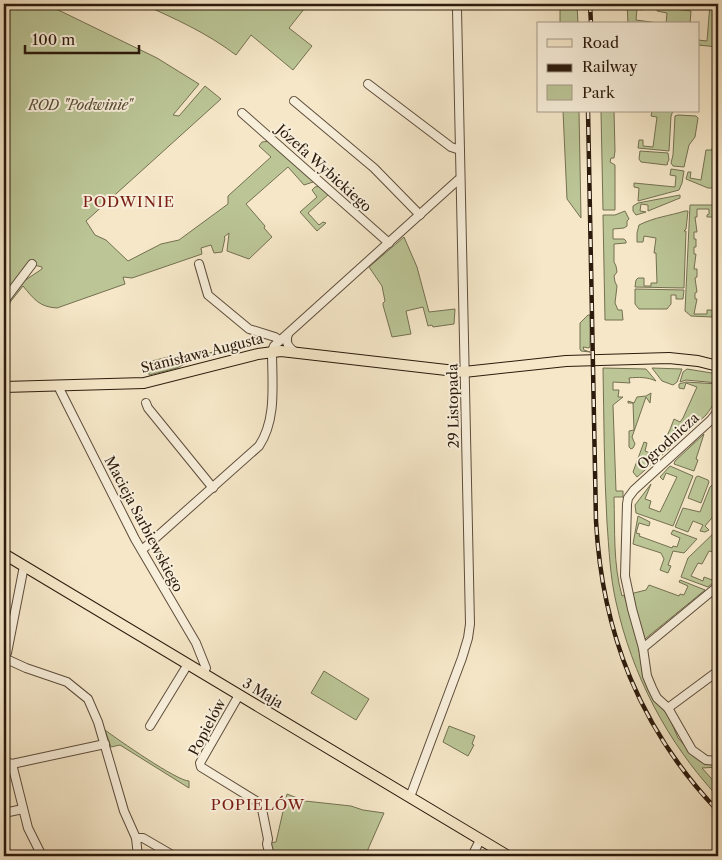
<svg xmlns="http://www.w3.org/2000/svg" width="722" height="860" viewBox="0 0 722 860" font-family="'Libre Caslon Text',serif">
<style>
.green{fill:#bbc596;stroke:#747051}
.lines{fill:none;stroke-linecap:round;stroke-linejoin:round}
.minor-casing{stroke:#5e4d3b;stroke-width:10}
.major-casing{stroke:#2c1a0c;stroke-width:12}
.minor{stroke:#f8efdb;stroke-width:8}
.major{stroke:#f5e7c8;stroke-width:10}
.rail-casing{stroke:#2c1a0c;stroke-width:4.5}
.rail{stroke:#f8efdb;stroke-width:2.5;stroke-dasharray:8;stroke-linecap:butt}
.labels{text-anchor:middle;stroke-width:4;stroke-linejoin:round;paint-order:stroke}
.park-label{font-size:14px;font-style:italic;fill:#574d35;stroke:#f8efdb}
.street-label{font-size:14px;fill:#2c1a0c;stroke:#f8efdb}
.neighbourhood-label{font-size:15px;letter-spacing:1px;fill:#7a1f14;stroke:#f8efdb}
</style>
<rect width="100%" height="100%" fill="#f5e7c8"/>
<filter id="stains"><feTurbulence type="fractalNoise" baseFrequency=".004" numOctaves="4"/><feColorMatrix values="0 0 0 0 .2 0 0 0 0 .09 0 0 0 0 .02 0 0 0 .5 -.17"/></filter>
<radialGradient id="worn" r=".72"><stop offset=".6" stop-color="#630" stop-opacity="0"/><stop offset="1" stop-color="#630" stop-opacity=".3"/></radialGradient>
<g class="green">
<path d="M4,4H46L157,58L199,84L173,115L179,116L205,86L221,99L86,221L95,235L106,240L128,261L161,244L179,240L228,204V196L271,157L259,146L262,142L270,141L314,179L313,182L304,185L288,167L246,204L265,226L264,228L272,237L249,259L227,251L229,233L224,237L225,238L222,252L214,253L211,245L201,248L202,254L132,278L123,277L125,284L57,308C39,307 34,299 23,286L11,301L4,315V304L21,283L42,269V267L34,265L33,259L4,294Z"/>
<path d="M142,4H308L289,28L312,46L293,70L251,35L236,55C207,33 174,18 142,4Z"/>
<polygon points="560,4 577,4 578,24 560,24"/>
<polygon points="627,4 643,5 642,10 637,9 636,20 666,24 667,13 657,11 658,7 691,11 690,24 628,24"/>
<polygon points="710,4 718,4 718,47 698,45 698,40 707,41"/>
<polygon points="563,111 579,111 581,218 567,199"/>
<polygon points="601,111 614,111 615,151 614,158 611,158 610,162 615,165 615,210 603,210"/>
<polygon points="652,111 673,111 671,116 669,151 638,148 639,140 643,140 643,146 653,147 657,117 651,116"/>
<polygon points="718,111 718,177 714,177 713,182 716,183 716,188 708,188 686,179 688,172 691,172 690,178 701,180 706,150 712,150"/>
<polygon points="678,115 696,116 698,118 695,137 689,145 684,167 673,166 671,163 673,155 675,116"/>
<polygon points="640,151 668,153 669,160 667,163 668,164 666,165 641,162 639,159"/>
<polygon points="671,169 684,171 682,183 679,190 638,201 639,188 634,187 634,183 675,187 676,176 670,175"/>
<polygon points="321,186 329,194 308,213 319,225 323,222 326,223 317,231 300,212 317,197 312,190 315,187"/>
<polygon points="680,195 680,198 648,211 648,205 641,204 640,211 646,212 636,215 633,211 633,206 638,203"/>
<polygon points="690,205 714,205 716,207 714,217 707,217 707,215 709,214 709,209 697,209 697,217 695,217 697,232 694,232 694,239 696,239 696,247 694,247 694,254 696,254 694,269 697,269 697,277 695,278 697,292 695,293 695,299 697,299 694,314 707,314 707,310 711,310 713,311 712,317 691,316 685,311"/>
<polygon points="625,211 629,219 627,221 627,226 624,228 613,229 613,239 624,239 626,241 626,243 614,244 614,262 616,266 617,272 614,276 615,282 617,286 615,303 618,310 622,310 623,320 605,320 603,215 615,215"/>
<path d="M685,211H688L686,229L684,231H686L684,288L635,287L636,280L638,278H644V286H651V283H657L656,253H654L656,238L644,236L643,242H637V233L639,225C655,217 669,216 685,211Z"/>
<polygon points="404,237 417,267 429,312 455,309 454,324 433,327 432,325 428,326 423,307 406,311 411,334 392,337 383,305 383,303 385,301 382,286 369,267"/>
<polygon points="635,289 684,290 683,299 676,299 676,295 671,295 671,304 667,309 639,309 635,304"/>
<polygon points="588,315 590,315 590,346 589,348 583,347 584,350 590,352 581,351 580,349 580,323"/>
<polygon points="251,342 246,347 198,359 188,362 177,368 149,375 148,362 172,356 175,362"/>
<path d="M603,368L646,369L656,381C648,377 638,377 629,378L630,383L613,382V390H619L618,397H623L613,405L616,491H623V497H614C615,530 613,564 622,596L624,595L661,706L669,717L678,738L694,756L705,763L718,765V767L702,768L718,786V797C667,742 632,675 616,602C610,576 609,549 607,523C604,471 604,420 603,368Z"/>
<polygon points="652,368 682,369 677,382 673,385 662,381"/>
<polygon points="687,369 718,374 718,383 686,380 680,382 683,372"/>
<path d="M686,382L718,384C718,396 714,405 706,415L661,456L658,454C663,444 670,431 674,419L680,422L683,418L697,387L686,383L684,389L679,388V384Z"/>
<polygon points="651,393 650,403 646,397 632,437 635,444 633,448 631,449 629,447 629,431 634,430 633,403 628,403 628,401 634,403 637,397 646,396"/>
<polygon points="704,434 696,459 698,460 694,471 674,464 675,461"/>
<polygon points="644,442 647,443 645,451 660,457 637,477 633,472"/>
<polygon points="670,466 693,476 673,526 636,513 635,505 651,484 645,499 651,501 649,508 660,512 677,477 666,473 663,480 660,477"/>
<polygon points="698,476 708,480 709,482 701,503 688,498 696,477"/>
<polygon points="714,483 718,483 718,505 715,504 713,510 718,513 718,515 716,513 705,526 709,530 705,532 700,531 703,525 693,521 688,532 675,527 683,508 700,512 710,487"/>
<polygon points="638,516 650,522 649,526 639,523 636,533 640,534 639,536 672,548 673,546 677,547 680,538 671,534 673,530 697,539 684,553 673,551 668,565 671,566 668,573 660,570 664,559 661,553 633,544"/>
<polygon points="718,529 717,546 715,546 713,552 709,551 702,564 698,563 691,576 703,581 704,577 715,581 708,587 681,577 688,558"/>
<polygon points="680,580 705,590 645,639 630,594 646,590 649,585 679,596 680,594 684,595 688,586 679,582"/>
<polygon points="324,671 369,699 356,720 311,693"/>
<polygon points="449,726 475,736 472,744 474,745 468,756 443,742"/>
<path d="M105,730C117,739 177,781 189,781V788L120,745L111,747Z"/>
<polygon points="287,794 305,801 351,806 363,810 384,813 365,856 273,856 270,843 276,842"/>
</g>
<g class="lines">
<g class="minor-casing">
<g id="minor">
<polyline points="368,84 451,147 460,150"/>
<polyline points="294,101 374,168 420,215"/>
<polyline points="242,113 389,243"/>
<polyline points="199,264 208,295 249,329 275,337 279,340"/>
<polyline points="4,301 32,264"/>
<path d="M288,334C285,343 288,347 295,352"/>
<polyline points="60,386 60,390 67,404 135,539 196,643 206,668 203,673"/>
<polyline points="146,403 148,408 213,488"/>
<polyline points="718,411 711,420 634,490 628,498 627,504 625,576 632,609 643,648 647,676 652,688 657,698 668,708 692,750 706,760 718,761"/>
<path d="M142,550L259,446C277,419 272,383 272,351L274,346L458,180L460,179"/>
<polyline points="643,648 718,586"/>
<polyline points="4,658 26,668 67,682 88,699 98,722 124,811 136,838 143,838 174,856"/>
<polyline points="4,658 7,653 24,566"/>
<polyline points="239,695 200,763 201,767 261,804 268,839 267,844 270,856"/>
<polyline points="668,708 718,671"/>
<polyline points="150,726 188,664"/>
<polyline points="4,761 12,764 105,744"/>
<polyline points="12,764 28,828 42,856"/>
<polyline points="410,797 462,658 468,638 470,624 457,9 458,4"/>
<polyline points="4,813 23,809"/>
<polyline points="136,838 138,856"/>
<polyline points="472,856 480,840"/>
</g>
</g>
<g class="major-casing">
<g id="major">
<polyline points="4,387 144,383 258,354 281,351 464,372 566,361 669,358 698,361 718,366"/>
<polyline points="4,554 508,856"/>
</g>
</g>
<use href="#minor" class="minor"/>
<use href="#major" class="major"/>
<g class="rail-casing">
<g id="rail">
<polyline points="590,4 591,24"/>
<path d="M588,111L596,521C602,633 640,729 718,811"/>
</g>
</g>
<use href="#rail" class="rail"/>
</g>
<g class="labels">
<g class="park-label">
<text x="80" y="110">ROD "Podwinie"</text>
</g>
<g class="street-label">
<text transform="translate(324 168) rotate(42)" y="5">Józefa Wybickiego</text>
<text transform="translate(202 353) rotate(-14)" y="5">Stanisława Augusta</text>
<text transform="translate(453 406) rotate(-91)" y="5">29 Listopada</text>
<text transform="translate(668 441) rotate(-42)" y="5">Ogrodnicza</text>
<text transform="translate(144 524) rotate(62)" y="5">Macieja Sarbiewskiego</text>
<text transform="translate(263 693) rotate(31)" y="5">3 Maja</text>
<text transform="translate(207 727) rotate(-62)" y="5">Popielów</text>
</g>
<g class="neighbourhood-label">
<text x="129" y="207">PODWINIE</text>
<text x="258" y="810">POPIELÓW</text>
</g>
</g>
<rect width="722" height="860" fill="none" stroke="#f5e7c8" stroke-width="20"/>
<rect x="5" y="5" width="712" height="850" fill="none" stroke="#2c1a0c" stroke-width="2.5"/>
<rect x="10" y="10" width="702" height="840" fill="none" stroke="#2c1a0c"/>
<rect x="537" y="22" width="162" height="90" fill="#f8efdb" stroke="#a69a88"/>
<rect x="547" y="39" width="25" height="8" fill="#f5e7c8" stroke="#a69a88"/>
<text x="582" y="48" font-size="15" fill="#2c1a0c">Road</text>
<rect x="547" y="64" width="25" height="8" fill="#2c1a0c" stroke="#a69a88"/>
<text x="582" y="72" font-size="15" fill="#2c1a0c">Railway</text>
<rect x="547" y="85" width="25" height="15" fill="#bbc596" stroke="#a69a88"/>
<text x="582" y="98" font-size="15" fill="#2c1a0c">Park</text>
<path d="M25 45v8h114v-8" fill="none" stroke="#2c1a0c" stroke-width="2.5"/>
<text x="32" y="45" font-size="15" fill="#2c1a0c" stroke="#f8efdb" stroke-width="4" paint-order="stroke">100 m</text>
<rect width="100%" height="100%" filter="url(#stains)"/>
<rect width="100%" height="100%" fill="url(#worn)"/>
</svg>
